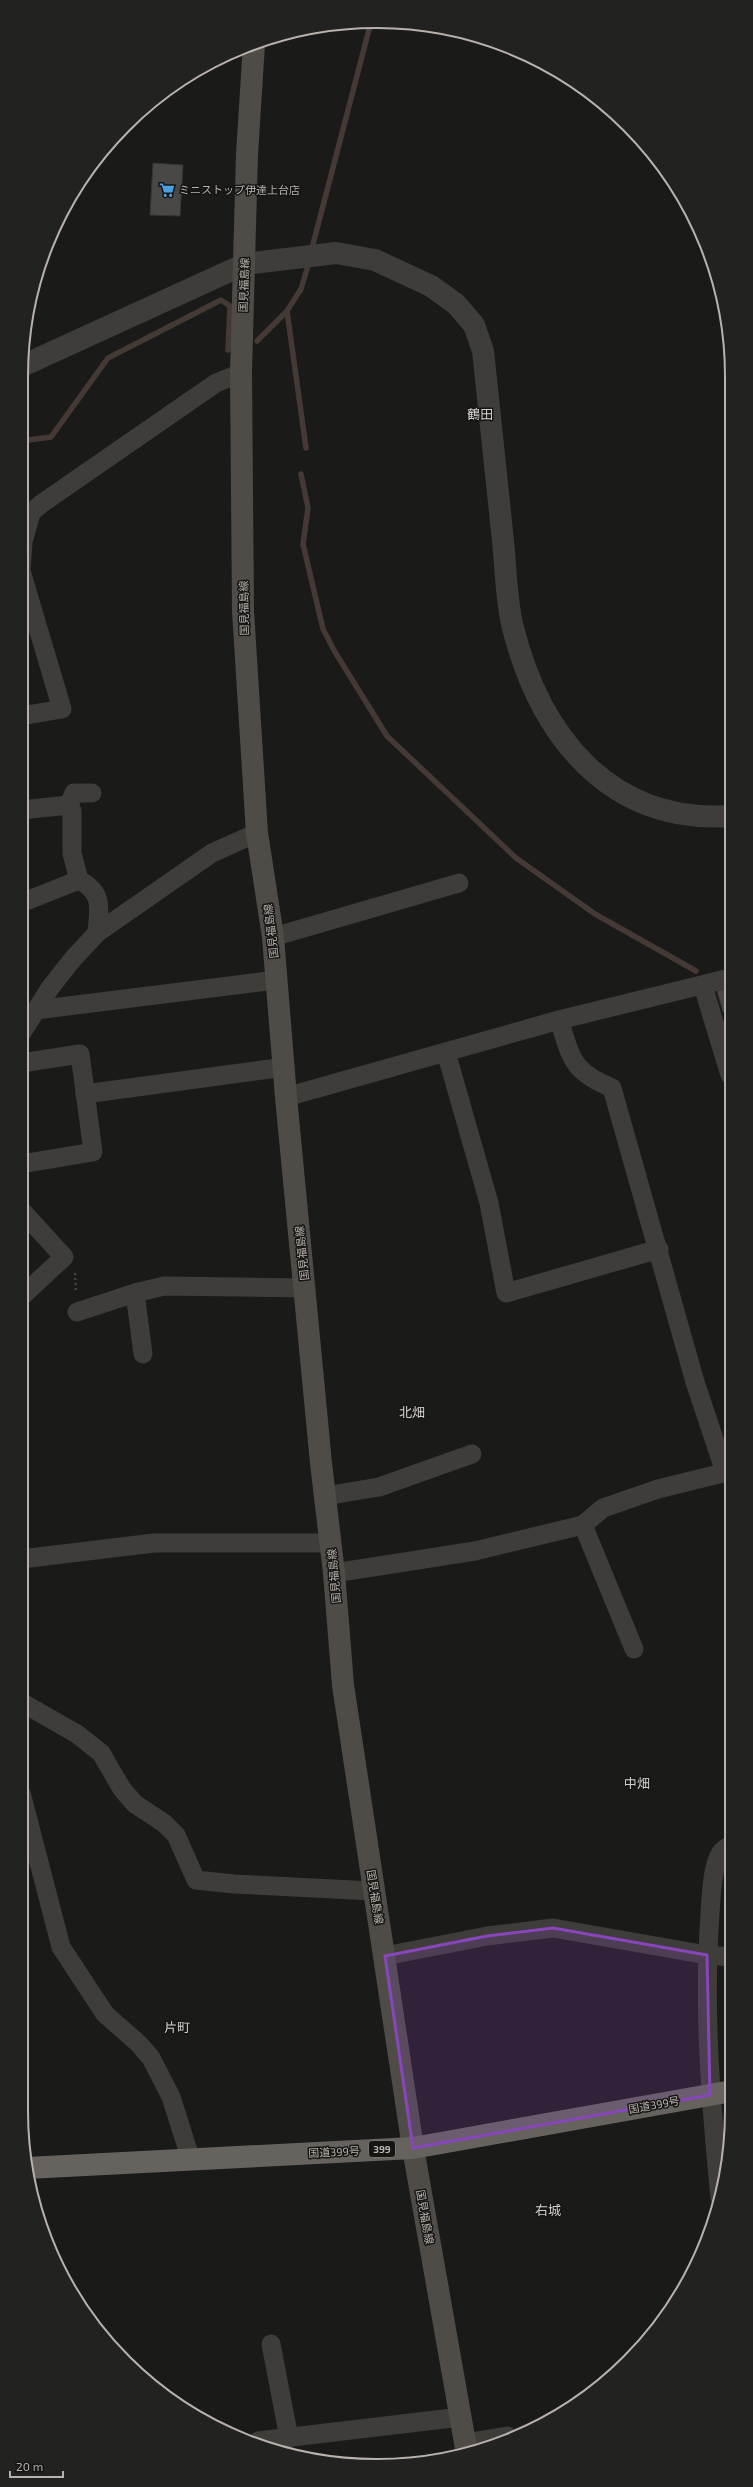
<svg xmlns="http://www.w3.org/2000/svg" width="753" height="2487" viewBox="0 0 753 2487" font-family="'Exo 2','Noto Sans JP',sans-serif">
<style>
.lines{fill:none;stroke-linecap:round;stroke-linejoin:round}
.stream{stroke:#443935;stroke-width:5.5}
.building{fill:#4a4846;stroke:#363533}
.path{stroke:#464340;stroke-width:2.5;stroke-dasharray:2 3;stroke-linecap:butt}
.minor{stroke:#3f3d3a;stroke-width:19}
.tertiary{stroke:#3f3d3a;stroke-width:22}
.secondary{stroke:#4f4c48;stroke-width:22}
.trunk{stroke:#66625e;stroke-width:22}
.marked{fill:#8747bb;fill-opacity:0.2;stroke:#8747bb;stroke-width:3;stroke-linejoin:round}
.labels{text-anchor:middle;stroke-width:3;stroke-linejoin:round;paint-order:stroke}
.shield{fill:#151514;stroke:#88837e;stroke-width:1}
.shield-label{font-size:10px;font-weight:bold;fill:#b9b2ac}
.poi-label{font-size:11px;fill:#b9b2ac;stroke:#151514;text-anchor:start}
.street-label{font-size:11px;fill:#b9b2ac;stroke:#151514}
.quarter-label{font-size:13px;fill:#d5d1cd;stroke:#151514}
.rim{fill:none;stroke:#b9b2ac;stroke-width:2}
</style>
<rect width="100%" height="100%" fill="#1a1a19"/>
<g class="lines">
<g class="stream">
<polyline points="311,252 371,22"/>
<polyline points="287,311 306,448"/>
<polyline points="257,341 287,311 301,289 309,262"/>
<polyline points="21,441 51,437 108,358 221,300 230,306 228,350"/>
<polyline points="301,474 308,508 303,544 323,629 335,652 387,736 516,858 595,914 696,971"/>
</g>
</g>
<g class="building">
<polygon points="153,163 183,165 180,216 150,215"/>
<polygon points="730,987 730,1009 723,1012 717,991"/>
</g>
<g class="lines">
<polyline class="path" points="75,1273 76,1293"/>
<g class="minor">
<polyline points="21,716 62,709 21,571 23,542 31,513 41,504 216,383 241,373"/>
<polyline points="69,805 74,793 92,793"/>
<path d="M21,810L69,805L72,811V853L79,880C104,893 99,908 97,933"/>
<polyline points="21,903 79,880"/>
<polyline points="273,937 459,883"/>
<polyline points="703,986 730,1075"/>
<polyline points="36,1010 276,980"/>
<path d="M559,1020C572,1059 571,1071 612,1088L695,1382L725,1472"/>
<polyline points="21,1034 50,988 72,960 97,933 212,853 257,833"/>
<polyline points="446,1052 489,1203 506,1293 659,1249"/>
<polyline points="21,1063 80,1054 93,1152 21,1164"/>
<polyline points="85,1094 285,1067"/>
<polyline points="286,1097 559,1020 730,978"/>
<polyline points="21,1210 64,1257 21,1297"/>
<polyline points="135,1293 143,1354"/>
<polyline points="77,1312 135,1293 164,1286 306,1288"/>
<polyline points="325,1496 379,1487 472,1454"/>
<polyline points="583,1525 634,1649"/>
<polyline points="21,1559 154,1543 331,1543"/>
<polyline points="334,1573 475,1551 583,1525 603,1508 658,1489 731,1471"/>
<polyline points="21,1702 77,1734 101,1753 122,1789 135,1804 164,1823 176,1835 196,1880 234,1884 373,1891"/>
<polyline points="21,1793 61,1947 105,2014 139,2044 151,2058 171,2097 191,2160"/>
<polyline points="385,1956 487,1936 553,1928 707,1955 732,1957"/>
<path d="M720,2198C711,2104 703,2009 710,1914C711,1897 712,1868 720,1854C723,1849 726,1847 732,1845"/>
<polyline points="271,2344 289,2438"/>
<polyline points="258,2441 461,2417"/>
<polyline points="465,2443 507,2436"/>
</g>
<path class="tertiary" d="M22,366L245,264L336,253L375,260L431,286L456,304L474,325L483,351C490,414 496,477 503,541C506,569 506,601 513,628C540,735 609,824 730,816"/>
<polyline class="secondary" points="254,44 247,154 241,373 243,611 257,833 273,937 286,1097 321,1463 334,1573 343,1685 413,2148 467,2454"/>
<polyline class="trunk" points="27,2168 413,2148 732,2091"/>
</g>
<path class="marked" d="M553,1928L707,1955L710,2095L413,2148L385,1956L487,1936Z"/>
<defs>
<g id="supermarket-bare" transform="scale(1.2)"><path d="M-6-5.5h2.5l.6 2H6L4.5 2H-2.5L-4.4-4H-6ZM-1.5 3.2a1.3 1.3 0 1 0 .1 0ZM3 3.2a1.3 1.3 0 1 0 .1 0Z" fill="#4ba0e0" stroke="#151514" stroke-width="2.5" paint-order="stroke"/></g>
</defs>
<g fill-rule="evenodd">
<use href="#supermarket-bare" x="167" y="190"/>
</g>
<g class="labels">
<rect class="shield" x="369" y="2141" width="26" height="16" rx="3"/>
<g class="shield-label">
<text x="382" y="2153">399</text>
</g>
<g class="poi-label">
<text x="179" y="194">ミニストップ伊達上台店</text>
</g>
<g class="street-label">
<text transform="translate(244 285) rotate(-88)" y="4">国見福島線</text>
<text transform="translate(244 608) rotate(-91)" y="4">国見福島線</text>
<text transform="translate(271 931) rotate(-97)" y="4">国見福島線</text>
<text transform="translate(302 1253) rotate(-96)" y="4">国見福島線</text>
<text transform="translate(334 1576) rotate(-95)" y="4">国見福島線</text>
<text transform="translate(375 1897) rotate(81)" y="4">国見福島線</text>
<text transform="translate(654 2105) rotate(-10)" y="4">国道399号</text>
<text transform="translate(334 2152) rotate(-3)" y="4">国道399号</text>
<text transform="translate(425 2217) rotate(80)" y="4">国見福島線</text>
</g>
<g class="quarter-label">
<text x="480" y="419">鶴田</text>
<text x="412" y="1417">北畑</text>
<text x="637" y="1788">中畑</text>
<text x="177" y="2032">片町</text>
<text x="548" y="2215">右城</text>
</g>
</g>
<path d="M0 0H753V2487H0ZM376 28H377A348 348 0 0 1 725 376V2111A348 348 0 0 1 377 2459H376A348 348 0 0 1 28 2111V376A348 348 0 0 1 376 28Z" fill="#222220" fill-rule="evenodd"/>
<path class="rim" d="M376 28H377A348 348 0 0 1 725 376V2111A348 348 0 0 1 377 2459H376A348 348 0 0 1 28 2111V376A348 348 0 0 1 376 28Z"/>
<path d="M10 2471v6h53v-6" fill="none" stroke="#b9b2ac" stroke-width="2"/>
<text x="16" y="2471" font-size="12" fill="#b9b2ac" stroke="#151514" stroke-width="3" paint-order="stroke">20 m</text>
</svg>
